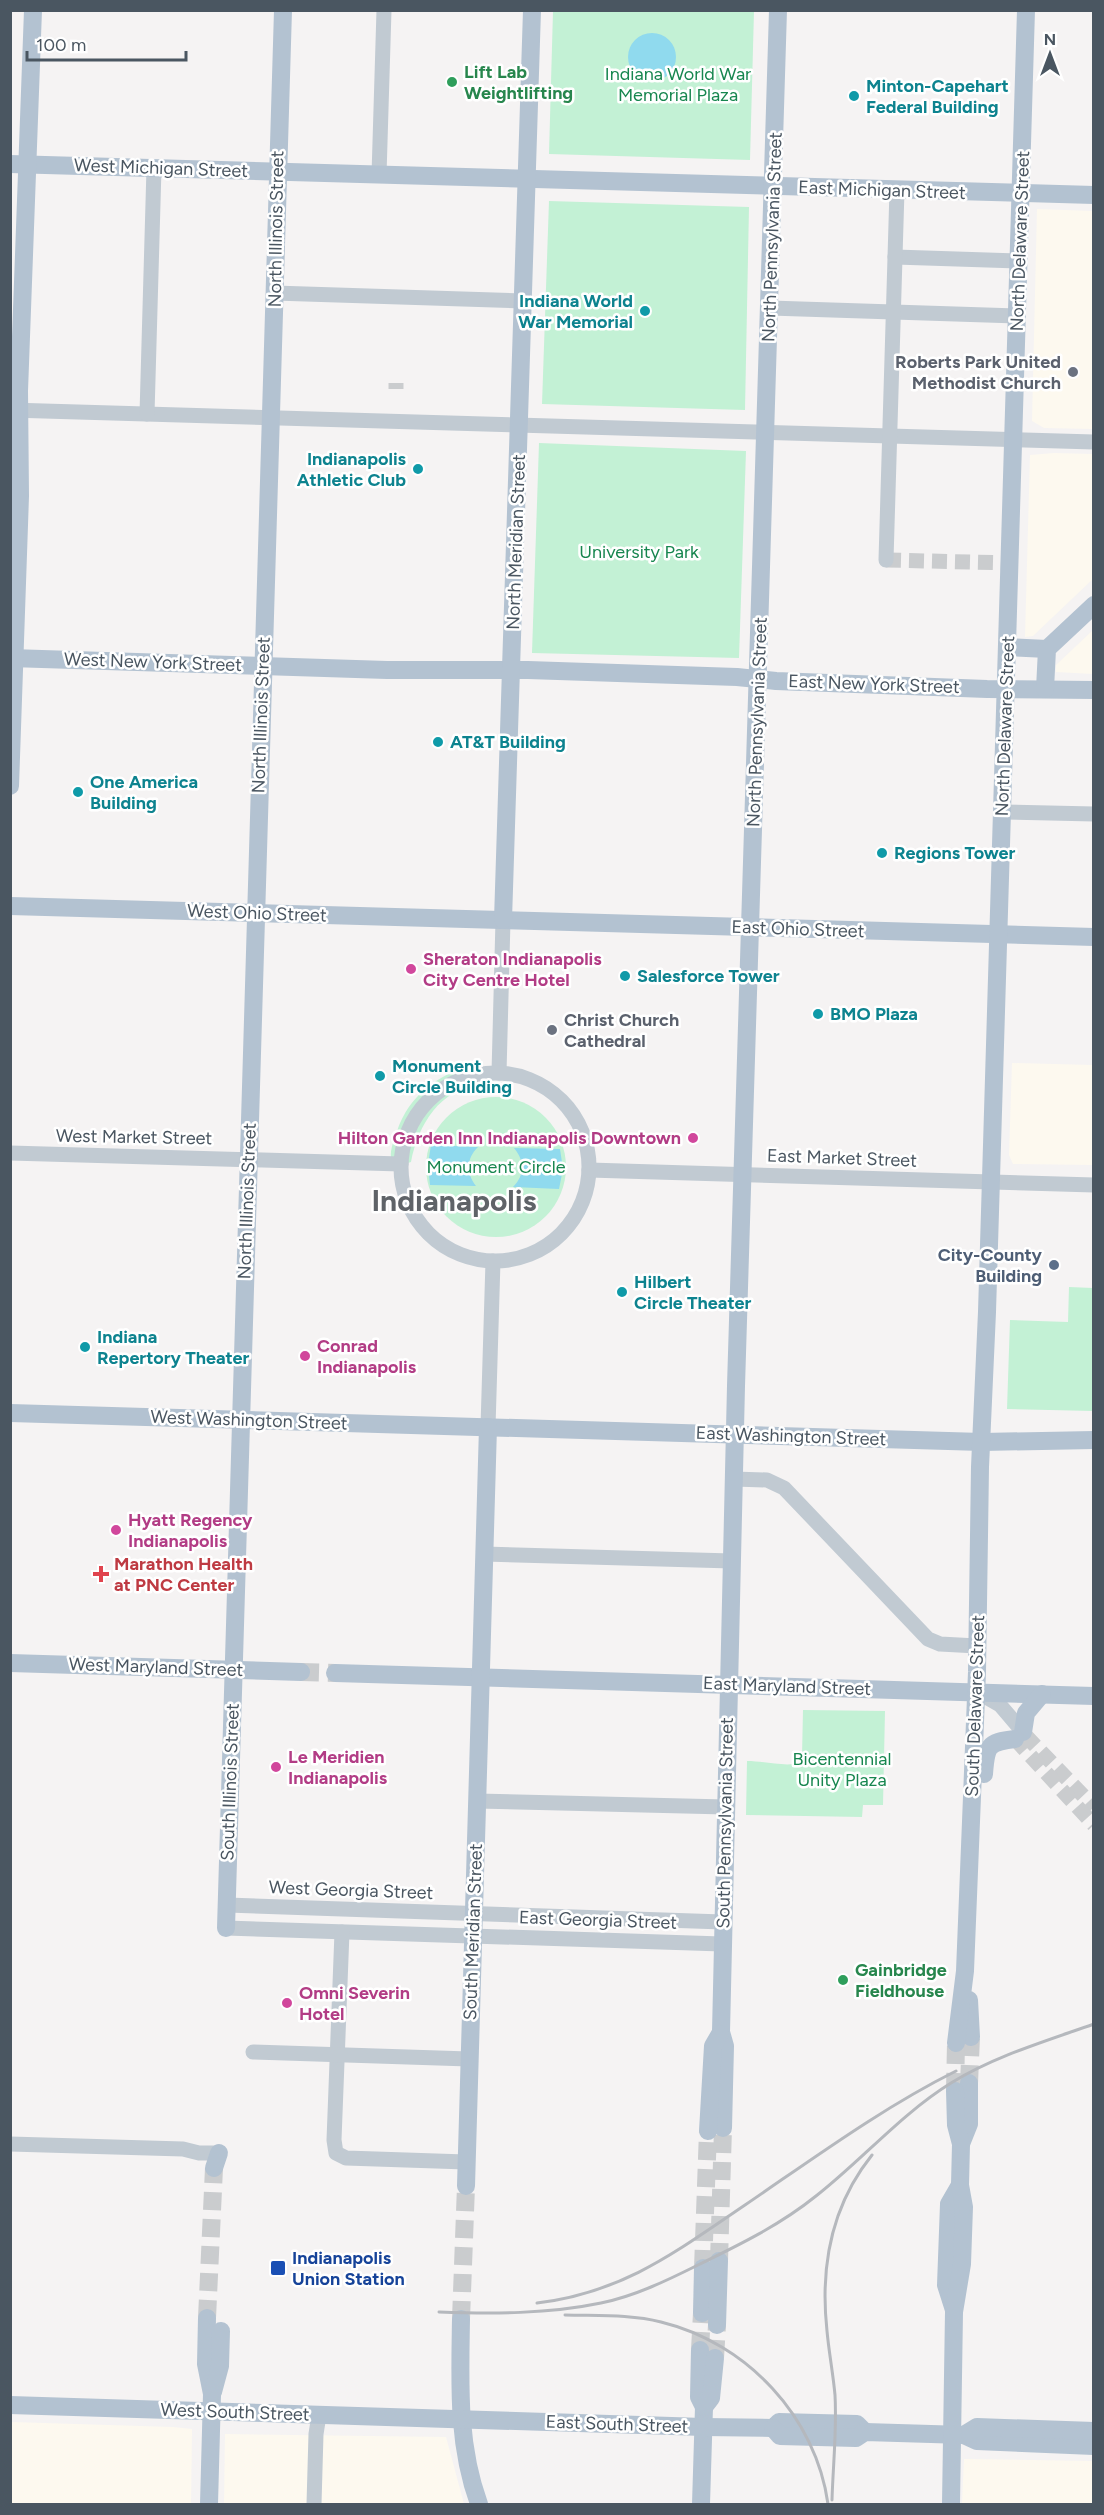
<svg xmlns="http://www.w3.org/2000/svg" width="1104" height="2515" viewBox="0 0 1104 2515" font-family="Figtree,sans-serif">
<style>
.commercial{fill:#fdf9ef}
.green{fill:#c3f1d5}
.water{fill:#90daee}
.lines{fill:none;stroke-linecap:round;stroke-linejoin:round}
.minor-tunnel{stroke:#caccce;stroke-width:15;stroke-dasharray:15 8;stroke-linecap:butt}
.major-tunnel{stroke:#caccce;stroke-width:18;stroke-dasharray:18 9;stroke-linecap:butt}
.minor{stroke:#c1cad2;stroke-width:15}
.major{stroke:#b3c2d1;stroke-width:18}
.rail{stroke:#b5b8bd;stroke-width:3}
.leisure-dot{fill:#2e9e5b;stroke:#fff;stroke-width:2}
.culture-dot{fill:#0f9aa8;stroke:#fff;stroke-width:2}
.worship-dot{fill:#6b7280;stroke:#fff;stroke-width:2}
.hotel-dot{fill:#d1479c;stroke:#fff;stroke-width:2}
.service-dot{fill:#5c6f8a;stroke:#fff;stroke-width:2}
.health-dot{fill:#e0444e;stroke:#fff;stroke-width:2}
.transit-dot{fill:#1a4fb4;stroke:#fff;stroke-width:2}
.labels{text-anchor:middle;stroke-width:5;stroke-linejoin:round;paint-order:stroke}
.leisure-label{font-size:18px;font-weight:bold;fill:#27864d;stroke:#fff;text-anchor:start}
.park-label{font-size:18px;fill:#17864f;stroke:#fff}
.culture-label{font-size:18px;font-weight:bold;fill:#0d838f;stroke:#fff;text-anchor:start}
.street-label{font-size:18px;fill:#4a5661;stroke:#fff}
.worship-label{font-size:18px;font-weight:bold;fill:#5b616d;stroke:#fff;text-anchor:end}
.hotel-label{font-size:18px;font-weight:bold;fill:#b23c85;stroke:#fff;text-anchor:start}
.service-label{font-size:18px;font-weight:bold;fill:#4e5e75;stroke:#fff;text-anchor:end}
.health-label{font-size:18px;font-weight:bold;fill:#be3a42;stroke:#fff;text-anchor:start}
.transit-label{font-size:18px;font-weight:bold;fill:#164399;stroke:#fff;text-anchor:start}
.town-label{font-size:30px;font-weight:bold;fill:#5f6368;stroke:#fff}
</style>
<rect width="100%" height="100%" fill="#f5f3f3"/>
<g class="commercial">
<polygon points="1037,209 1093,211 1093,429 1044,428 1032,421"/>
<polygon points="1054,453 1093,454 1093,579 1033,636 1025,637 1030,455"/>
<polygon points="1093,630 1093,674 1056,672 1056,665"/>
<polygon points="1012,1063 1093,1065 1093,1165 1013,1164 1009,1155"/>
<polygon points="11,2422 173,2427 192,2429 191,2504 11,2504"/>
<polygon points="225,2434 446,2437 464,2504 224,2504"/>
<polygon points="964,2459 1093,2461 1093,2504 962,2504"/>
</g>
<g class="green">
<polygon points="553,11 754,11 750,160 549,154"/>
<polygon points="549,201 749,207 745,410 542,404"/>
<polygon points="539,443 746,451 739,658 532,653"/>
<path d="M473,1064C481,1069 485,1076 481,1085C440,1088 418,1125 411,1162L405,1164L391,1158C390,1149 394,1140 397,1131C410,1094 437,1076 473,1064Z"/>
<circle cx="496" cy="1167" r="70"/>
<polygon points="1069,1287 1093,1288 1093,1411 1007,1409 1010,1320 1068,1322"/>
<path d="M803,1710L885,1711L883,1805H863L862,1817L746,1815L747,1761C764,1761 784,1767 800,1763L802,1756Z"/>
</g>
<g class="water">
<circle cx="652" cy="57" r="24"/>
<path d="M431,1145L478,1147C466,1159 466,1173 476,1186L430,1185L428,1164Z"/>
<path d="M514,1148L560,1149L563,1169L559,1189L513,1187C525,1175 525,1161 514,1148Z"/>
</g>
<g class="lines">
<g class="minor-tunnel">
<polyline points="396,389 396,383"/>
<polyline points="886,560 1010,563"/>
<polyline points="1025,1735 1094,1807"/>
<polyline points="1015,1739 1094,1825"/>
</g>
<g class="major-tunnel">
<polyline points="301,1672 335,1673"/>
<polyline points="969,2083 971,2037"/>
<polyline points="955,2091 956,2043"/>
<polyline points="719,2261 723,2128"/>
<polyline points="703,2268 708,2131"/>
<polyline points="207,2318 214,2168"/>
<polyline points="461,2319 466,2186"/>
<polyline points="700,2350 702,2313"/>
<polyline points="715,2358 717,2325"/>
</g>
<g class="minor">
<polyline points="379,175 384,10"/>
<polyline points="895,257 1019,261"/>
<polyline points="274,293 523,301"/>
<polyline points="770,308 1017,316"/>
<polyline points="10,410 1094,442"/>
<polyline points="147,414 154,168"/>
<polyline points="886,560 897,190"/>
<polyline points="1003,812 1094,814"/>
<polyline points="499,1073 503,920"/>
<circle cx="495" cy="1167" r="94"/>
<polyline points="10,1153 401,1164"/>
<polyline points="589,1170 1094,1185"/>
<polyline points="488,1427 493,1261"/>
<polyline points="734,1479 767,1480 784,1488 928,1639 940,1644 977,1646"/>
<polyline points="484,1554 732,1561"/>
<polyline points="979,1693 1000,1705 1023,1732"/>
<polyline points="477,1801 726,1807"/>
<polyline points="227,1905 723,1922"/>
<polyline points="226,1928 722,1944"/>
<polyline points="342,1932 334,2140 336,2153 346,2158 466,2162"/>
<polyline points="253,2052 469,2059"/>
<polyline points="10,2144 183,2149 199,2153 219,2153"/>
<polyline points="314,2504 316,2434 319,2415"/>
</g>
<g class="major">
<polyline points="10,164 1094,195"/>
<polyline points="1007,647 1047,649"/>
<polyline points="10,658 387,670 528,670 737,677 776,681 987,689 1094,690"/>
<polyline points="1045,689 1047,649 1094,605"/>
<polyline points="10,786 20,496 19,391 33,10"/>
<polyline points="10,906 1094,937"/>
<polyline points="503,920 532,10"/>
<polyline points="10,1413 982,1442 1094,1440"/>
<polyline points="10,1663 301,1672"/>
<polyline points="335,1673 1094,1696"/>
<polyline points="1023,1732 1026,1713 1042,1694"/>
<path d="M984,1774C986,1747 987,1742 1015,1739"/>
<polyline points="226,1928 283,10"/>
<polyline points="969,2000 971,2037"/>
<polyline points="956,2043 965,1971 977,1672 980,1467 987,1312 1026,10"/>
<polyline points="723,2128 725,2046 721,2032 736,1386 778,10"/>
<polyline points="708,2131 713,2046 720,2034"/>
<polyline points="961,2144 969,2124 969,2083"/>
<polyline points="214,2168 219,2153"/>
<polyline points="466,2186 488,1427"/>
<polyline points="954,2310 946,2285 949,2204 960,2185"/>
<polyline points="702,2313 703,2268"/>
<polyline points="207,2318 206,2364 212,2394 209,2504"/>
<path d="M461,2319C460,2383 457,2444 479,2504"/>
<polyline points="717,2325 719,2261"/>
<polyline points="700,2350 699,2397 704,2407 701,2504"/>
<polyline points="213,2392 220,2366 221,2331"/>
<polyline points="10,2405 703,2427 773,2428 779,2422 857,2424 865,2432"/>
<polyline points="704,2407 711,2398 715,2358"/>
<polyline points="773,2428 780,2436 856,2438 865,2432 964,2435 977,2441 1094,2446"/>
<polyline points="964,2435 977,2427 1094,2431"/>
<polyline points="951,2504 954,2312 962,2264 964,2207 960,2185 961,2144 956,2125 955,2091"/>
</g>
<g class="rail">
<path d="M537,2303C623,2293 677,2251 745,2205C814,2158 882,2108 956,2071"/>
<path d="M439,2312C493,2314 548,2314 601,2303C635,2296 668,2280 698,2265C739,2245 780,2225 816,2196C862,2160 901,2114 951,2083C995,2056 1046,2041 1094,2024"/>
<path d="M565,2315C597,2316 630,2314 661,2322C747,2343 816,2417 828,2504"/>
<path d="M832,2500C833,2465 837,2430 835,2395C833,2373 829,2353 827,2331C820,2267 831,2206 872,2155"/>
</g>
</g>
<g class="leisure-dot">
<circle cx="452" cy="82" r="6"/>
<circle cx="843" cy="1980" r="6"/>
</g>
<g class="culture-dot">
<circle cx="854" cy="96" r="6"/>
<circle cx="645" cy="311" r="6"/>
<circle cx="418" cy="469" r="6"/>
<circle cx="438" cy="742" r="6"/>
<circle cx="78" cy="792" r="6"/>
<circle cx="882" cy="853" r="6"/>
<circle cx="625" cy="976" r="6"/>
<circle cx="818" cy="1014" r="6"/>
<circle cx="380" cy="1076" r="6"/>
<circle cx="622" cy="1292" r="6"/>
<circle cx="85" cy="1347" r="6"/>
</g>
<g class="worship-dot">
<circle cx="1073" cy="372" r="6"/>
<circle cx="552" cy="1030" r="6"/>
</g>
<g class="hotel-dot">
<circle cx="411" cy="969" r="6"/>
<circle cx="693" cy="1138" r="6"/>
<circle cx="305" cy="1356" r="6"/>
<circle cx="116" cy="1530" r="6"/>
<circle cx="276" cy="1767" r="6"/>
<circle cx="287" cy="2003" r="6"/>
</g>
<circle class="service-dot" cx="1054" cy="1265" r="6"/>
<path class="health-dot" d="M98 1565h6v6h6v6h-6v6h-6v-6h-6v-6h6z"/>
<rect class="transit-dot" x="270" y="2260" width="16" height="16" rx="3"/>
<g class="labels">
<g class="leisure-label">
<text x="464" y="78">Lift Lab<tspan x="464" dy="21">Weightlifting</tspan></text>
<text x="855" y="1976">Gainbridge<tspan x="855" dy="21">Fieldhouse</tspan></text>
</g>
<g class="park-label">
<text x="678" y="80">Indiana World War<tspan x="678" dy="21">Memorial Plaza</tspan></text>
<text x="639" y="558">University Park</text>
<text x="496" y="1173">Monument Circle</text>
<text x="842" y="1765">Bicentennial<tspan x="842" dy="21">Unity Plaza</tspan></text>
</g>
<g class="culture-label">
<text x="866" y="92">Minton-Capehart<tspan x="866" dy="21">Federal Building</tspan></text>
<text x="633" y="307" text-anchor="end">Indiana World<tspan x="633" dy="21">War Memorial</tspan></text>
<text x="406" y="465" text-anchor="end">Indianapolis<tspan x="406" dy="21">Athletic Club</tspan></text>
<text x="450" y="748">AT&amp;T Building</text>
<text x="90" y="788">One America<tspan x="90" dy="21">Building</tspan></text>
<text x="894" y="859">Regions Tower</text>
<text x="637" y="982">Salesforce Tower</text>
<text x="830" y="1020">BMO Plaza</text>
<text x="392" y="1072">Monument<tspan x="392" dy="21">Circle Building</tspan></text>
<text x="634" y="1288">Hilbert<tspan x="634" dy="21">Circle Theater</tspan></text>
<text x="97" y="1343">Indiana<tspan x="97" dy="21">Repertory Theater</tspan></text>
</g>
<g class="street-label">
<text transform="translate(161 168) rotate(2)" y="6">West Michigan Street</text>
<text transform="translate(882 190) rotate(2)" y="6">East Michigan Street</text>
<text transform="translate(276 229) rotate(-89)" y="6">North Illinois Street</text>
<text transform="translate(772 237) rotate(-88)" y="6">North Pennsylvania Street</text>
<text transform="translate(1020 241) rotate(-88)" y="6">North Delaware Street</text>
<text transform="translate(516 542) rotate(-88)" y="6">North Meridian Street</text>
<text transform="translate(153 662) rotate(2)" y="6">West New York Street</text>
<text transform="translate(874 684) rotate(2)" y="6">East New York Street</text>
<text transform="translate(261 715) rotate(-88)" y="6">North Illinois Street</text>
<text transform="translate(757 722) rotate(-88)" y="6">North Pennsylvania Street</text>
<text transform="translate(1005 726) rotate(-88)" y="6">North Delaware Street</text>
<text transform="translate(257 913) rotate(2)" y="6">West Ohio Street</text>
<text transform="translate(798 929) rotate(2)" y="6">East Ohio Street</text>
<text transform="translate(134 1137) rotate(1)" y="6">West Market Street</text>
<text transform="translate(842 1158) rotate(2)" y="6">East Market Street</text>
<text transform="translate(247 1201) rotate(-88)" y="6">North Illinois Street</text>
<text transform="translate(249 1420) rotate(2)" y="6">West Washington Street</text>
<text transform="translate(791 1436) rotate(2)" y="6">East Washington Street</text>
<text transform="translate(156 1667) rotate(2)" y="6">West Maryland Street</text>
<text transform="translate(787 1686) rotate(2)" y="6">East Maryland Street</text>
<text transform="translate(975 1706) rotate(-88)" y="6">South Delaware Street</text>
<text transform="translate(230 1782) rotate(-88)" y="6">South Illinois Street</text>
<text transform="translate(725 1823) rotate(-89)" y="6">South Pennsylvania Street</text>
<text transform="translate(351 1890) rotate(2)" y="6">West Georgia Street</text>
<text transform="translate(598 1920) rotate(2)" y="6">East Georgia Street</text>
<text transform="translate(473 1932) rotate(-88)" y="6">South Meridian Street</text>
<text transform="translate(235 2412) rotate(2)" y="6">West South Street</text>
<text transform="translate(617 2424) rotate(2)" y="6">East South Street</text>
</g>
<g class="worship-label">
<text x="1061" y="368">Roberts Park United<tspan x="1061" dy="21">Methodist Church</tspan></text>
<text x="564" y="1026" text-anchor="start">Christ Church<tspan x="564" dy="21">Cathedral</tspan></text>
</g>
<g class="hotel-label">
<text x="423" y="965">Sheraton Indianapolis<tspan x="423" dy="21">City Centre Hotel</tspan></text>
<text x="681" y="1144" text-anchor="end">Hilton Garden Inn Indianapolis Downtown</text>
<text x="317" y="1352">Conrad<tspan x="317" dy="21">Indianapolis</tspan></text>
<text x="128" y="1526">Hyatt Regency<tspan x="128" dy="21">Indianapolis</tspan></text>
<text x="288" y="1763">Le Meridien<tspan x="288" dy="21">Indianapolis</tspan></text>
<text x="299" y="1999">Omni Severin<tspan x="299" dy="21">Hotel</tspan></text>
</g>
<g class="service-label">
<text x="1042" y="1261">City-County<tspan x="1042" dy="21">Building</tspan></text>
</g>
<g class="health-label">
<text x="114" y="1570">Marathon Health<tspan x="114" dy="21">at PNC Center</tspan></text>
</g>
<g class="transit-label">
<text x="292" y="2264">Indianapolis<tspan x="292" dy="21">Union Station</tspan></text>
</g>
<g class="town-label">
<text x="454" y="1211">Indianapolis</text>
</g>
</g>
<rect width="1104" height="2515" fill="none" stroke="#4a5661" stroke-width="24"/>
<g transform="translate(1050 54)" stroke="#ffffff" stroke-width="4.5" paint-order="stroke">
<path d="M0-4.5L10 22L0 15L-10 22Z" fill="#4a5661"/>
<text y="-9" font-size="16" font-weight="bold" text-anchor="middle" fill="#4a5661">N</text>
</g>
<path d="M27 51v9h159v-9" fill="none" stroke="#4a5661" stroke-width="3"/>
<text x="36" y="51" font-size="18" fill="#4a5661" stroke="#ffffff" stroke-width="4.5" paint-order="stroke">100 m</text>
</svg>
